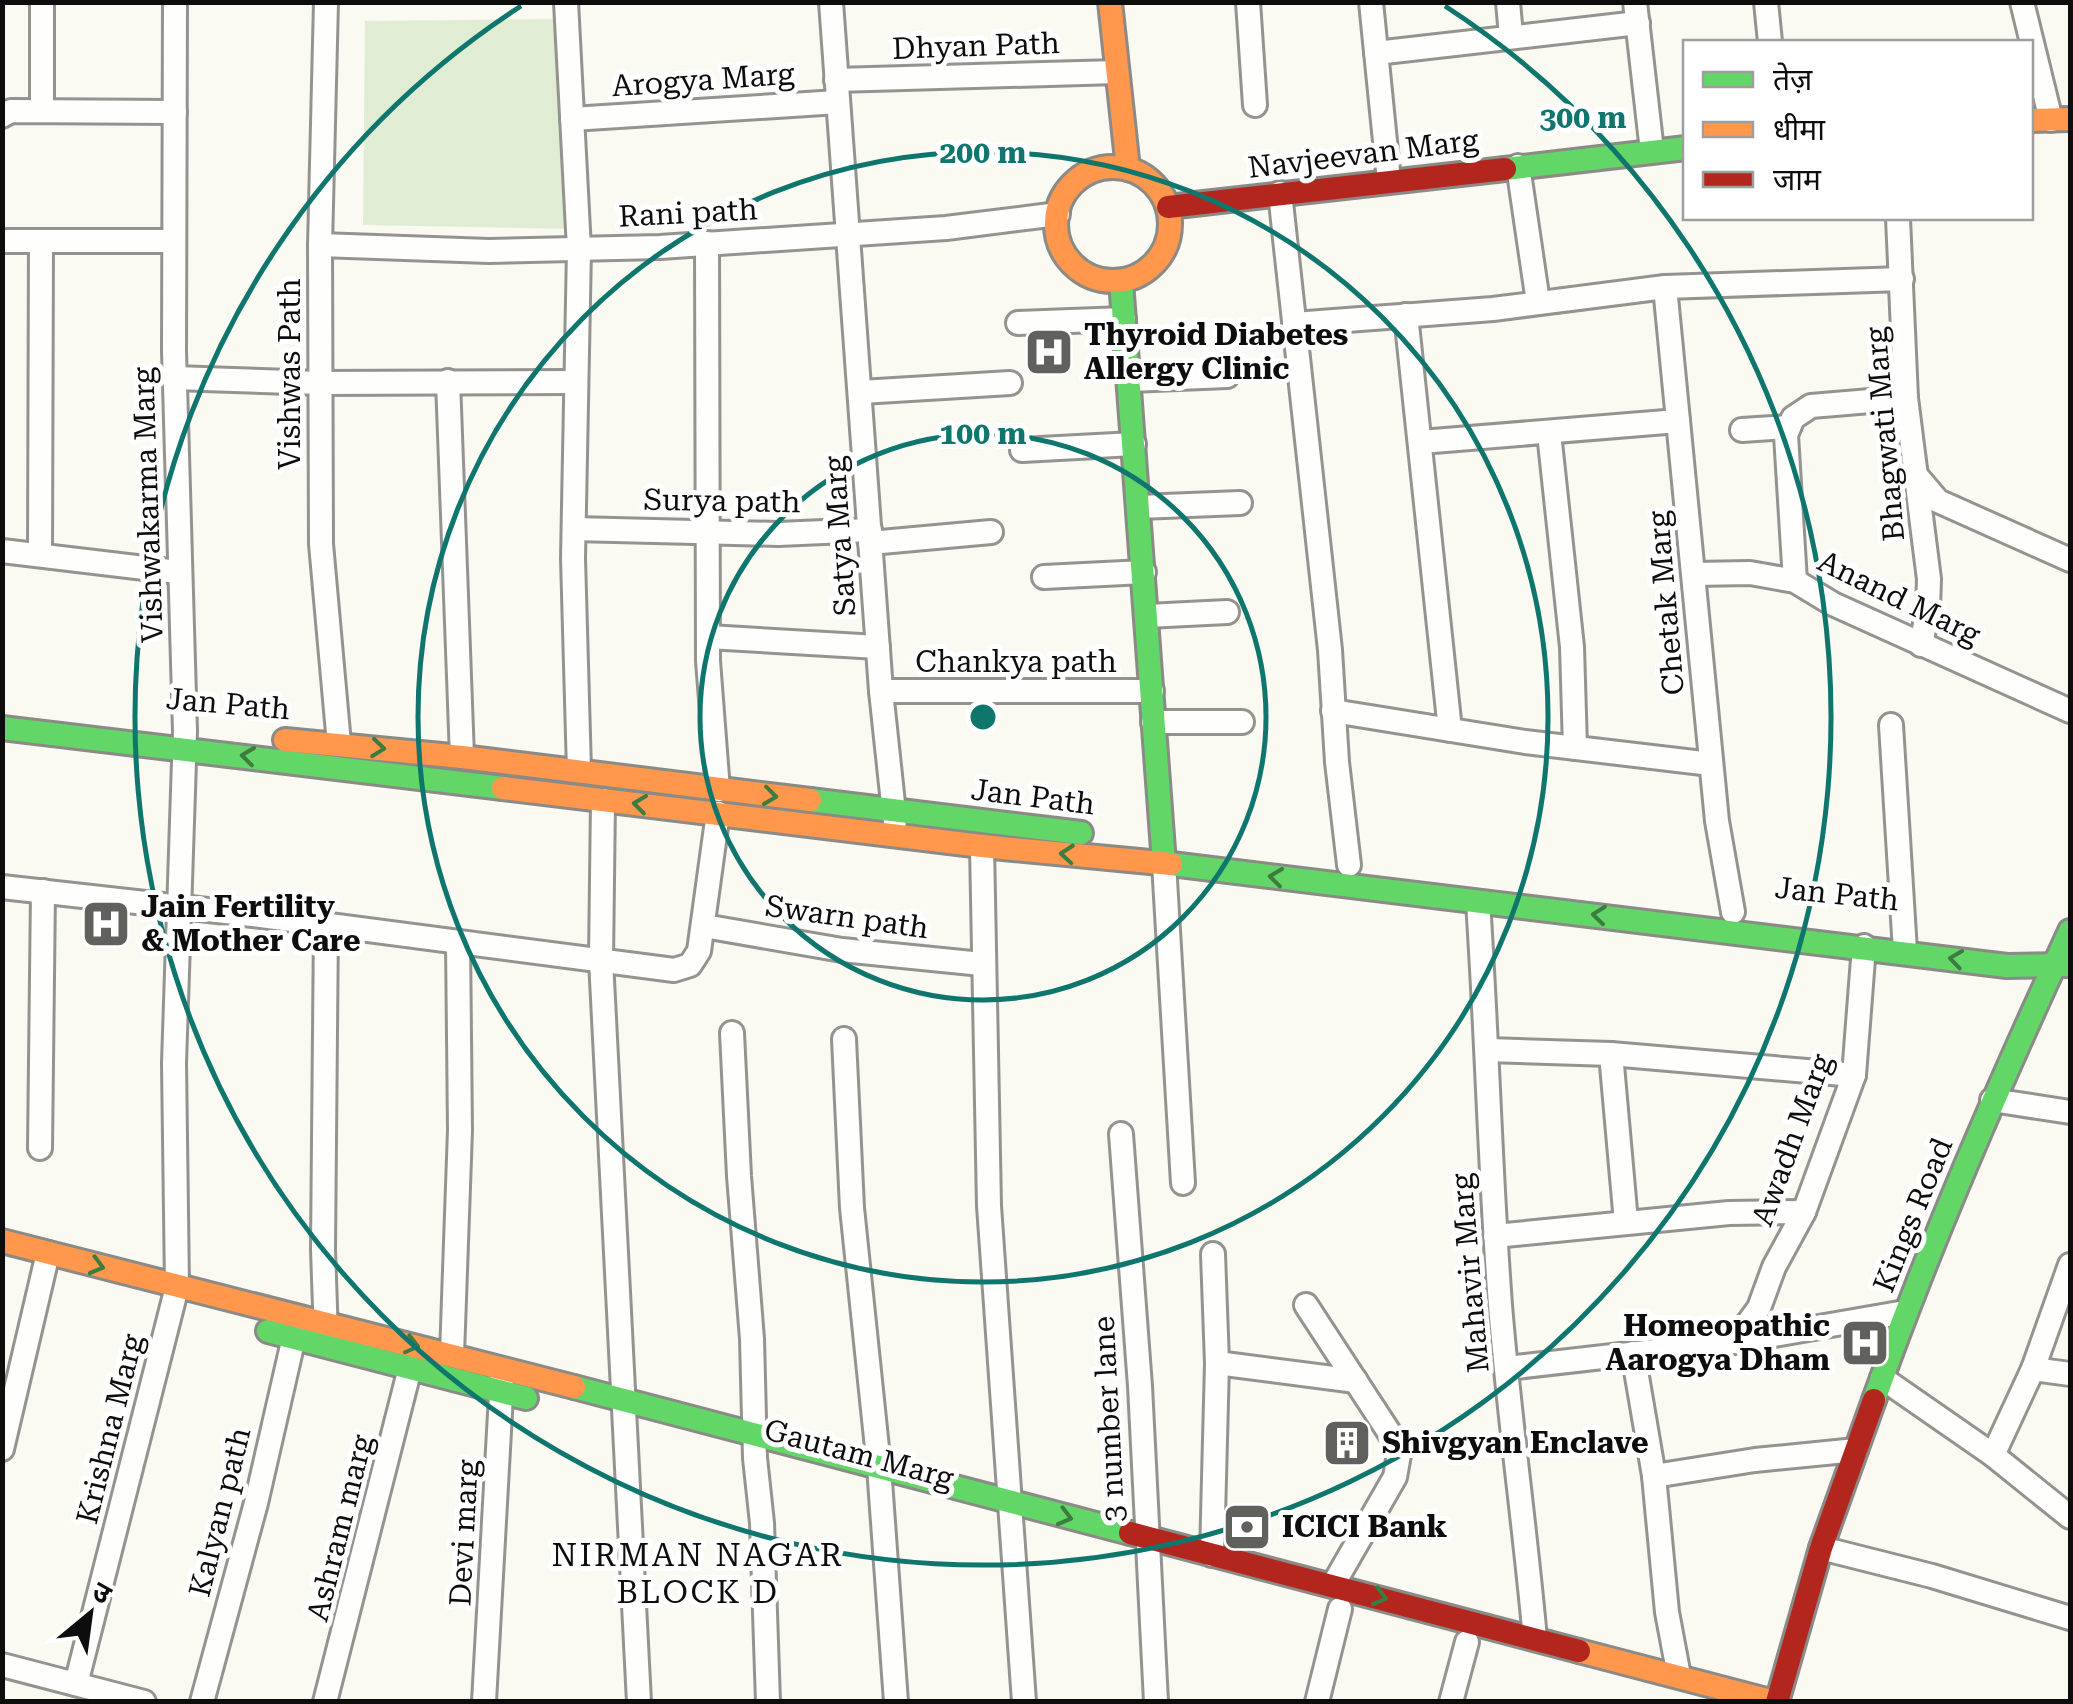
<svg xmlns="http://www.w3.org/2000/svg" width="2073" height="1704" viewBox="0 0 2073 1704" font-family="'Roboto Serif','Noto Sans Devanagari',serif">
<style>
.green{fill:#e0edd4}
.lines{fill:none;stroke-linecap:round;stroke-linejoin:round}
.street-casing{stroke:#949390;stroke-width:28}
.fast-casing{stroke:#8a8a87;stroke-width:28}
.slow-casing{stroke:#8a8a87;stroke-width:28}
.jam-casing{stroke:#8a8a87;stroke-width:28}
.street{stroke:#fefefd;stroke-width:22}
.fast{stroke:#63d668;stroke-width:22}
.slow{stroke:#ff974d;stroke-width:22}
.jam{stroke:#b3261e;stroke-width:22}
.oneway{stroke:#3c7c3f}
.ring{fill:none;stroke:#0f766e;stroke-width:5}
.labels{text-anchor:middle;stroke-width:10;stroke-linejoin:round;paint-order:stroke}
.street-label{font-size:30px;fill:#0d0d0d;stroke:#fff}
.poi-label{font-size:30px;font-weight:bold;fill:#0d0d0d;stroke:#fff;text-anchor:start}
.neighbourhood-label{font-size:32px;letter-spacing:2.5px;fill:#0d0d0d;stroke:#fff}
.centre{fill:#0f766e;stroke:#fff;stroke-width:5}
.ring-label{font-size:30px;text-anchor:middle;font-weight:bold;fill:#0f766e;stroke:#fff;stroke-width:10;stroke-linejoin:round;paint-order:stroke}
</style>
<rect width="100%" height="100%" fill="#faf9f2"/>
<polygon class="green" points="561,19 571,229 363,225 365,21"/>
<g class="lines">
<g class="street-casing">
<g id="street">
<polyline points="326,2 320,245 321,544 339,744"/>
<polyline points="566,2 579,249 573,558 579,771"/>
<polyline points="831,2 881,691 895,822"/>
<polyline points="1248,2 1255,105"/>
<polyline points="1371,2 1389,181"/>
<polyline points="1508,2 1511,36"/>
<polyline points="1635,2 1652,151"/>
<polyline points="1766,2 1770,42"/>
<polyline points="2022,2 2051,120"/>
<polyline points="1376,53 1638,23"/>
<polyline points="836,80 1117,72"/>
<polyline points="42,111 42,2"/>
<polyline points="2,116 11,111 175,112"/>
<polyline points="572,119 838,102"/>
<polyline points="1518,166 1538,302"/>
<polyline points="1280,193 1330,650 1337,762 1349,865"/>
<polyline points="1898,218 1906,398 1929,579 1928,608 1921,645"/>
<polyline points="2,241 174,241"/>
<polyline points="707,243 708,661 718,790"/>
<polyline points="320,245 489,251 660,247 946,228 1058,214"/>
<polyline points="1665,287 1717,821 1733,912"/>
<polyline points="1406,315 1450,730"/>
<polyline points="1018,323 1124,319"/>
<polyline points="1294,324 1493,309 1665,287 1902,279"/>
<polyline points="174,378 319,383 575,382"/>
<polyline points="1130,380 1227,376"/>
<polyline points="448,381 462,757"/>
<polyline points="861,392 1010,383"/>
<polyline points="1742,430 1789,427"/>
<polyline points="1549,433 1572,647 1575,748"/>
<polyline points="1421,442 1678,421"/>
<polyline points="1022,450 1134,444"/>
<polyline points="1915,474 1938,501 2070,560"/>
<polyline points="1139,507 1240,503"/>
<polyline points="574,529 778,534 870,530"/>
<polyline points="870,543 991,532"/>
<polyline points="2,551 178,572"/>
<polyline points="40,555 41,241"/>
<polyline points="1694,574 1750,573 1795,581 1833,604 2070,711"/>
<polyline points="1044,577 1144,572"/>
<polyline points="1795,581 1786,435 1793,418 1811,406 1906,398"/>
<polyline points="1147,616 1227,612"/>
<polyline points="708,637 878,647"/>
<polyline points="881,691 1152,691"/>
<polyline points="1333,711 1525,742 1711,764"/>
<polyline points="1153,722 1242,722"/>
<polyline points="1891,725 1905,951"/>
<polyline points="603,800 601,960 639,1702"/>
<polyline points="982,846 989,1206 1024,1702"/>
<polyline points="1164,863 1183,1183"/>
<polyline points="2,887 261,916 674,970 690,965 699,951 718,813"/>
<path d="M1478,902C1487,1036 1490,1170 1500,1305C1509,1416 1525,1527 1535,1639"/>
<polyline points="326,924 323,1249 326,1336"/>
<polyline points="704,926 842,950 982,964"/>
<polyline points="732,1033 739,1176 752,1339 755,1458 762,1523 768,1702"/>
<polyline points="844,1039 852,1208 879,1467 896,1702"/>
<polyline points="1488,1050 1611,1054 1854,1075"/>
<polyline points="1611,1054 1626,1222"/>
<polyline points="1992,1100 2070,1112"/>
<polyline points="1121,1134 1140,1386 1156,1702"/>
<polyline points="40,1148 43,891"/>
<polyline points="1495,1236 1729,1213 1804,1212"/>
<polyline points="1306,1305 1400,1449 1395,1477 1333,1585"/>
<polyline points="1734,1342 1759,1308 1774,1267 1804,1212 1854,1075 1864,946"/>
<polyline points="1633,1353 1654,1476 1667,1612 1679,1676"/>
<polyline points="452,1355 460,1130 458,942"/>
<polyline points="1217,1363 1356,1381"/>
<polyline points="1507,1368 1734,1342 1905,1312"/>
<polyline points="2033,1369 2070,1374"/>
<polyline points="1882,1378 1993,1455 2070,1517"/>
<polyline points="2,1449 48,1253"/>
<polyline points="1993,1455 2033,1369 2070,1265"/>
<polyline points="1654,1476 1755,1460 1856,1450"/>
<polyline points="1821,1548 1932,1576 2070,1618"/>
<polyline points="1212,1555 1217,1363 1213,1254"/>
<polyline points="2,1665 144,1702"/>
<polyline points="76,1684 177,1287 174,1063 185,731 174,351 175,2"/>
<polyline points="202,1702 256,1503 294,1337"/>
<polyline points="325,1702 410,1368"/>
<polyline points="484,1702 502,1377"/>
<polyline points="1317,1702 1340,1609"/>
<polyline points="1451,1702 1467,1642"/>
</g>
</g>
<g class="fast-casing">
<g id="fast">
<polyline points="1505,169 1686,148"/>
<polyline points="1121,281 1164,863"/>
<polyline points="2,728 503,788"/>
<polyline points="810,800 1081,833"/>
<polyline points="1171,864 2007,966 2070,965"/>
<polyline points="268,1331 526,1398"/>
<polyline points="574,1387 1130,1533"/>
<path d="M1874,1400C1931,1240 1999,1085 2070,931"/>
</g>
</g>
<g class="slow-casing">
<g id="slow">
<polyline points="1110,2 1128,169"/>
<polyline points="2030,120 2070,119"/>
<circle cx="1113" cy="224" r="57"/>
<polyline points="285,740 462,757 810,800"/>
<polyline points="503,788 982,846 1171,864"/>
<polyline points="2,1241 574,1387"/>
<polyline points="1579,1651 1774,1702"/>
</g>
</g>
<g class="jam-casing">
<g id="jam">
<polyline points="1168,207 1505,169"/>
<polyline points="1130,1533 1579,1651"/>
<polyline points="1777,1702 1821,1548 1874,1400"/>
</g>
</g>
<use href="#street" class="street"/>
<use href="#fast" class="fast"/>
<use href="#slow" class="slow"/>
<use href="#jam" class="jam"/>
</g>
<defs><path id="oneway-chevron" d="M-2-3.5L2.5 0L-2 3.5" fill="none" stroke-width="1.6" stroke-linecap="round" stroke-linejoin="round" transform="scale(2.5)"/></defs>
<g class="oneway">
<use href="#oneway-chevron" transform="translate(378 748) rotate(6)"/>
<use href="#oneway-chevron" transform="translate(248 756) rotate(-173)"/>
<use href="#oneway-chevron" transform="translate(770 796) rotate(7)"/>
<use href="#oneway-chevron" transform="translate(640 804) rotate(-173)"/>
<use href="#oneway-chevron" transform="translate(1067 854) rotate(-175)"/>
<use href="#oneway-chevron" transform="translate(1276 877) rotate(-173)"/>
<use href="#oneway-chevron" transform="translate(1599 915) rotate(-174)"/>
<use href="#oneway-chevron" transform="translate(1956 959) rotate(-172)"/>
<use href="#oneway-chevron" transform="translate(97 1266) rotate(15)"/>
<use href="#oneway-chevron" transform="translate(412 1345) rotate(14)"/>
<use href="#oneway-chevron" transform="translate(1065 1517) rotate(15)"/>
<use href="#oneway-chevron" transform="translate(1380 1597) rotate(15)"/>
</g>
<g class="ring">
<circle cx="983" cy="717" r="283"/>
<circle cx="983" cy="717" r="565"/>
<path d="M1445 6A848 848 0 1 1 521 6"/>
</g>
<defs>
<g id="hospital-square" transform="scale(2.5)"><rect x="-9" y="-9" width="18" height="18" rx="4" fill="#60605d" stroke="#fff"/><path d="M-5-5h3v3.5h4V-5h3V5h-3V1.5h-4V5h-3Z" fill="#fff"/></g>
<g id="building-square" transform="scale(2.5)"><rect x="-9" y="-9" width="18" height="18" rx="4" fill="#60605d" stroke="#fff"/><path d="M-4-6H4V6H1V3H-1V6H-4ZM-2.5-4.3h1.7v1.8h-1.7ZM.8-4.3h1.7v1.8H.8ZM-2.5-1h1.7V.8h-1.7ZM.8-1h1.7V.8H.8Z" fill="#fff"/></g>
<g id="bank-square" transform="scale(2.5)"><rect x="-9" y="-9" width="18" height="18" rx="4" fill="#60605d" stroke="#fff"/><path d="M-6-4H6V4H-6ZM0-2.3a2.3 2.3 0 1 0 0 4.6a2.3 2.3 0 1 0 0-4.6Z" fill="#fff"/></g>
</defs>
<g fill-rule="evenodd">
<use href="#hospital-square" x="1049" y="352"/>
<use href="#hospital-square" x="106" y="924"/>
<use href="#hospital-square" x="1865" y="1343"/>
<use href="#building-square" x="1347" y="1443"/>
<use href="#bank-square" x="1247" y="1527"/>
</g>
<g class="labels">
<g class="street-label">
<text transform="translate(976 46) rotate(-2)" y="10">Dhyan Path</text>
<text transform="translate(703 80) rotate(-4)" y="10">Arogya Marg</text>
<text transform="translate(1363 154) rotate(-7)" y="10">Navjeevan Marg</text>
<text transform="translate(688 213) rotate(-3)" y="10">Rani path</text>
<text transform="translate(290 374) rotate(-90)" y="10">Vishwas Path</text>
<text transform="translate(1885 434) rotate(-95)" y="10">Bhagwati Marg</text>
<text transform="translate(722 501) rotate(1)" y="10">Surya path</text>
<text transform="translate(148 505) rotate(-92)" y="10">Vishwakarma Marg</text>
<text transform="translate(840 536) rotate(-94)" y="10">Satya Marg</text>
<text transform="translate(1899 598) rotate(26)" y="10">Anand Marg</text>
<text transform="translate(1666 603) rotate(-95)" y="10">Chetak Marg</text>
<text x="1016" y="672">Chankya path</text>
<text transform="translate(228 704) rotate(5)" y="10">Jan Path</text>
<text transform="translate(1033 797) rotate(7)" y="10">Jan Path</text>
<text transform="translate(1837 894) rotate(6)" y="10">Jan Path</text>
<text transform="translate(847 917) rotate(8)" y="10">Swarn path</text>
<text transform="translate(1792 1140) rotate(-70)" y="10">Awadh Marg</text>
<text transform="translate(1913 1215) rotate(-68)" y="10">Kings Road</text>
<text transform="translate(1470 1273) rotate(-95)" y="10">Mahavir Marg</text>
<text transform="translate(1109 1419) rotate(-93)" y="10">3 number lane</text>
<text transform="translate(110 1429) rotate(-76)" y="10">Krishna Marg</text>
<text transform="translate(859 1454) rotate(15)" y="10">Gautam Marg</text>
<text transform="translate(220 1512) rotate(-76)" y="10">Kalyan path</text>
<text transform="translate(340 1528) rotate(-76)" y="10">Ashram marg</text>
<text transform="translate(464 1533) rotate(-87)" y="10">Devi marg</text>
</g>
<g class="poi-label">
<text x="1084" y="345">Thyroid Diabetes<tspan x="1084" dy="34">Allergy Clinic</tspan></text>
<text x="141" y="917">Jain Fertility<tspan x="141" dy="34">&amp; Mother Care</tspan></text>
<text x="1830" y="1336" text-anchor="end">Homeopathic<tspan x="1830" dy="34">Aarogya Dham</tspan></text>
<text x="1382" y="1453">Shivgyan Enclave</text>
<text x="1282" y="1537">ICICI Bank</text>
</g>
<g class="neighbourhood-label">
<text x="698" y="1566">NIRMAN NAGAR<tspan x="698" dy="37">BLOCK D</tspan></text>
</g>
</g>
<circle cx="983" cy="717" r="15" class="centre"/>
<g class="ring-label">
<text x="1583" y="128">300 m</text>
<text x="983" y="163">200 m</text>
<text x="983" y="444">100 m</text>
</g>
<rect width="2073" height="1704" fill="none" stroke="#0d0d0d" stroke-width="10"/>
<rect x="1683" y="40" width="350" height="180" fill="#ffffff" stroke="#9e9e9e" stroke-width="2.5"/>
<rect x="1703" y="72" width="50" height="15" fill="#63d668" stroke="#9e9e9e" stroke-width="2.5"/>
<text x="1773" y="90" font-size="30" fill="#0d0d0d">तेज़</text>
<rect x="1703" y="122" width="50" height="15" fill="#ff974d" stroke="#9e9e9e" stroke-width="2.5"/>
<text x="1773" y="140" font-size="30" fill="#0d0d0d">धीमा</text>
<rect x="1703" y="172" width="50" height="15" fill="#b3261e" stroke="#9e9e9e" stroke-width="2.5"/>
<text x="1773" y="190" font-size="30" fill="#0d0d0d">जाम</text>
<g transform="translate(90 1614) rotate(29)" stroke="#ffffff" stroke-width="8" paint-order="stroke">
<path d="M0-8L18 38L0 25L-18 38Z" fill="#0d0d0d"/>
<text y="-15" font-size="28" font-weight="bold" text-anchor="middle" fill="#0d0d0d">उ</text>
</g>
</svg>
